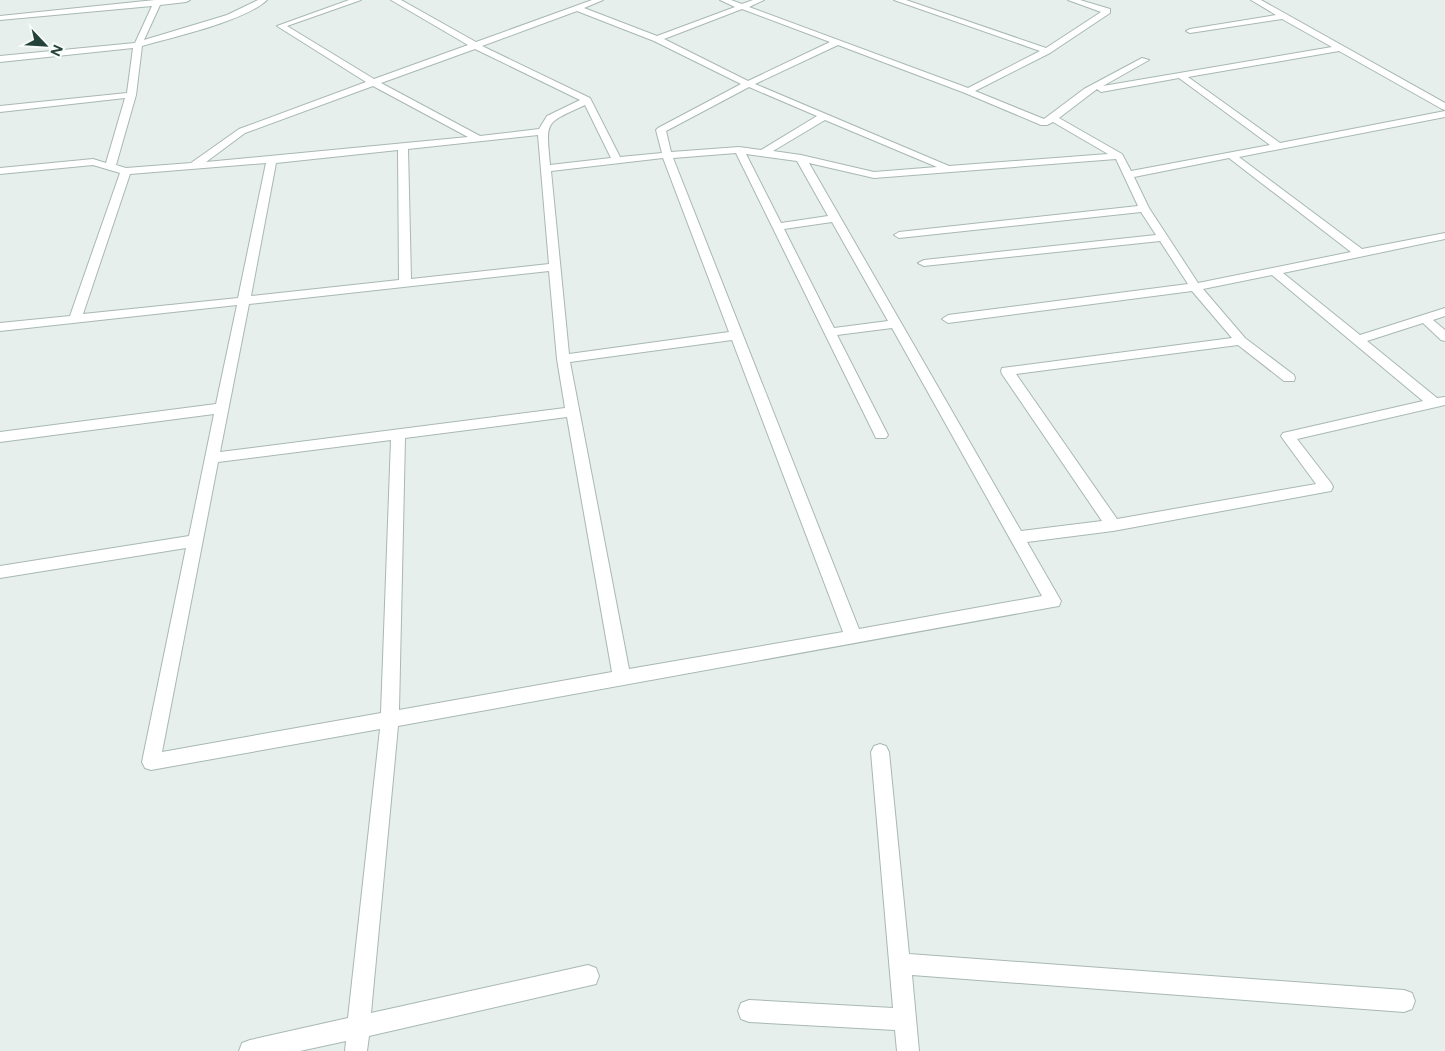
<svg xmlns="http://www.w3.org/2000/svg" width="1445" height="1051" viewBox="0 0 1445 1051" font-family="Figtree,sans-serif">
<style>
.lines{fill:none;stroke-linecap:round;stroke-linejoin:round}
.minor-casing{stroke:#a8b8b2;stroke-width:2}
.minor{fill:#fff;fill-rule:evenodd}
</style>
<rect width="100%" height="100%" fill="#e6efeb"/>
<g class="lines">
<g class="minor-casing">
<g id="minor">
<path d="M155,0H190L186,2L160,5L144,40L227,15L258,0H267C245,21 173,37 142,46L136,95L116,165L126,168L191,163L239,129L366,82L277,26L349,0H361L287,26L374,79L468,45L391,0H401L476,42L592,0H603L584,8L657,36L735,7L720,0H731L742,4L753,0H764L749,7L968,88L1040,51L894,0H906L1046,48L1101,12L1068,0H1080L1110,9V13L1050,53L975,91L1044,119L1084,89L1142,58L1149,60L1103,86L1332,47L1282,19L1190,33L1186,31L1190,29L1276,15L1251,0H1261L1445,103V110L1442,109L1339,51L1188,77L1280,143L1445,111V117L1239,157L1362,249L1445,233V239L1283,273L1360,335L1445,308V316L1433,320L1445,330V341L1441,340L1423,323L1367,341L1437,398L1445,397V405L1297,439L1331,483L1333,487L1331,491L1113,531L1027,542L1061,601L1059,606L1053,607L398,726L371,1013L588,965L596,968L599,976L596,984L369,1036L367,1051H345L346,1041L300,1051H239L242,1043L250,1040L348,1018L380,729L151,770L145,768L142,762L186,548L0,578V566L189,536L214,414L0,442V432L216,404L237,305L0,331V323L70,316L120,173L93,165L0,174V168L93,159L106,163L125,98L0,112V106L127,93L133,48L0,62V56L135,43L152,6L0,20V16ZM742,9L830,42L748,81L664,39ZM577,11L654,41L741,84L658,128L656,130L662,153L620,157L590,98L482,46ZM838,45L965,93L1041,125H1047L1053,122L1108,154L949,166L755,84ZM475,49L580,100L547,116L539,129L480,136L381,83ZM1179,78L1270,145L1131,171L1122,154L1059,118L1097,89L1101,92ZM373,86L468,137L206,162L245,133ZM749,87L817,116L761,150L739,147L671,152L666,131ZM585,105L611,158L550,165C546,120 544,124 585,105ZM825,120L937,167L874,172L801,155L773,151ZM538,135L549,264L411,279L408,149ZM398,150L399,280L251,296L276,163ZM736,153L876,438H886L888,435L837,335L892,328L1042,596L859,629L673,158ZM746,154L797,161L828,216L781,223ZM663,158L729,332L569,354L551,171ZM1229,158L1351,252L1198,283L1149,208L1134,177ZM1116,159L1138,206L899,232L894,235L899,238L1141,212L1156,235L924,260L918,263L924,266L1160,241L1188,284L948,315L942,319L948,323L1192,291L1232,338L1002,368L1001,371L1002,374L1102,521L1021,531L809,163L874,178ZM266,163L238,298L83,314L130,174ZM832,222L888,321L834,328L784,229ZM549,271L557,359L565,408L220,452L249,304ZM1272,275L1423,401L1283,433L1281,436L1283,439L1316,484L1117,519L1016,374L1238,345L1284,381H1294L1295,378L1294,375L1245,338L1203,289ZM732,340L843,632L629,669L570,362ZM567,417L612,672L399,710L405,438ZM391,440L381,713L162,752L218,462Z"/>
<polygon points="880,744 886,746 889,752 909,954 1404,990 1412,993 1415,1001 1412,1009 1404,1012 912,975 919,1051 897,1051 895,1030 749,1022 741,1019 738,1011 741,1003 749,1000 893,1008 871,752 874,746"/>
</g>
</g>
<use href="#minor" class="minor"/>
</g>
<g transform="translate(45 45) rotate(115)" stroke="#f7fbf9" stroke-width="4" paint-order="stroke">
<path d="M0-4L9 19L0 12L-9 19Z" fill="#24423a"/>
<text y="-8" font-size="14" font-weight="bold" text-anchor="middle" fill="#24423a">N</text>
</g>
</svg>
